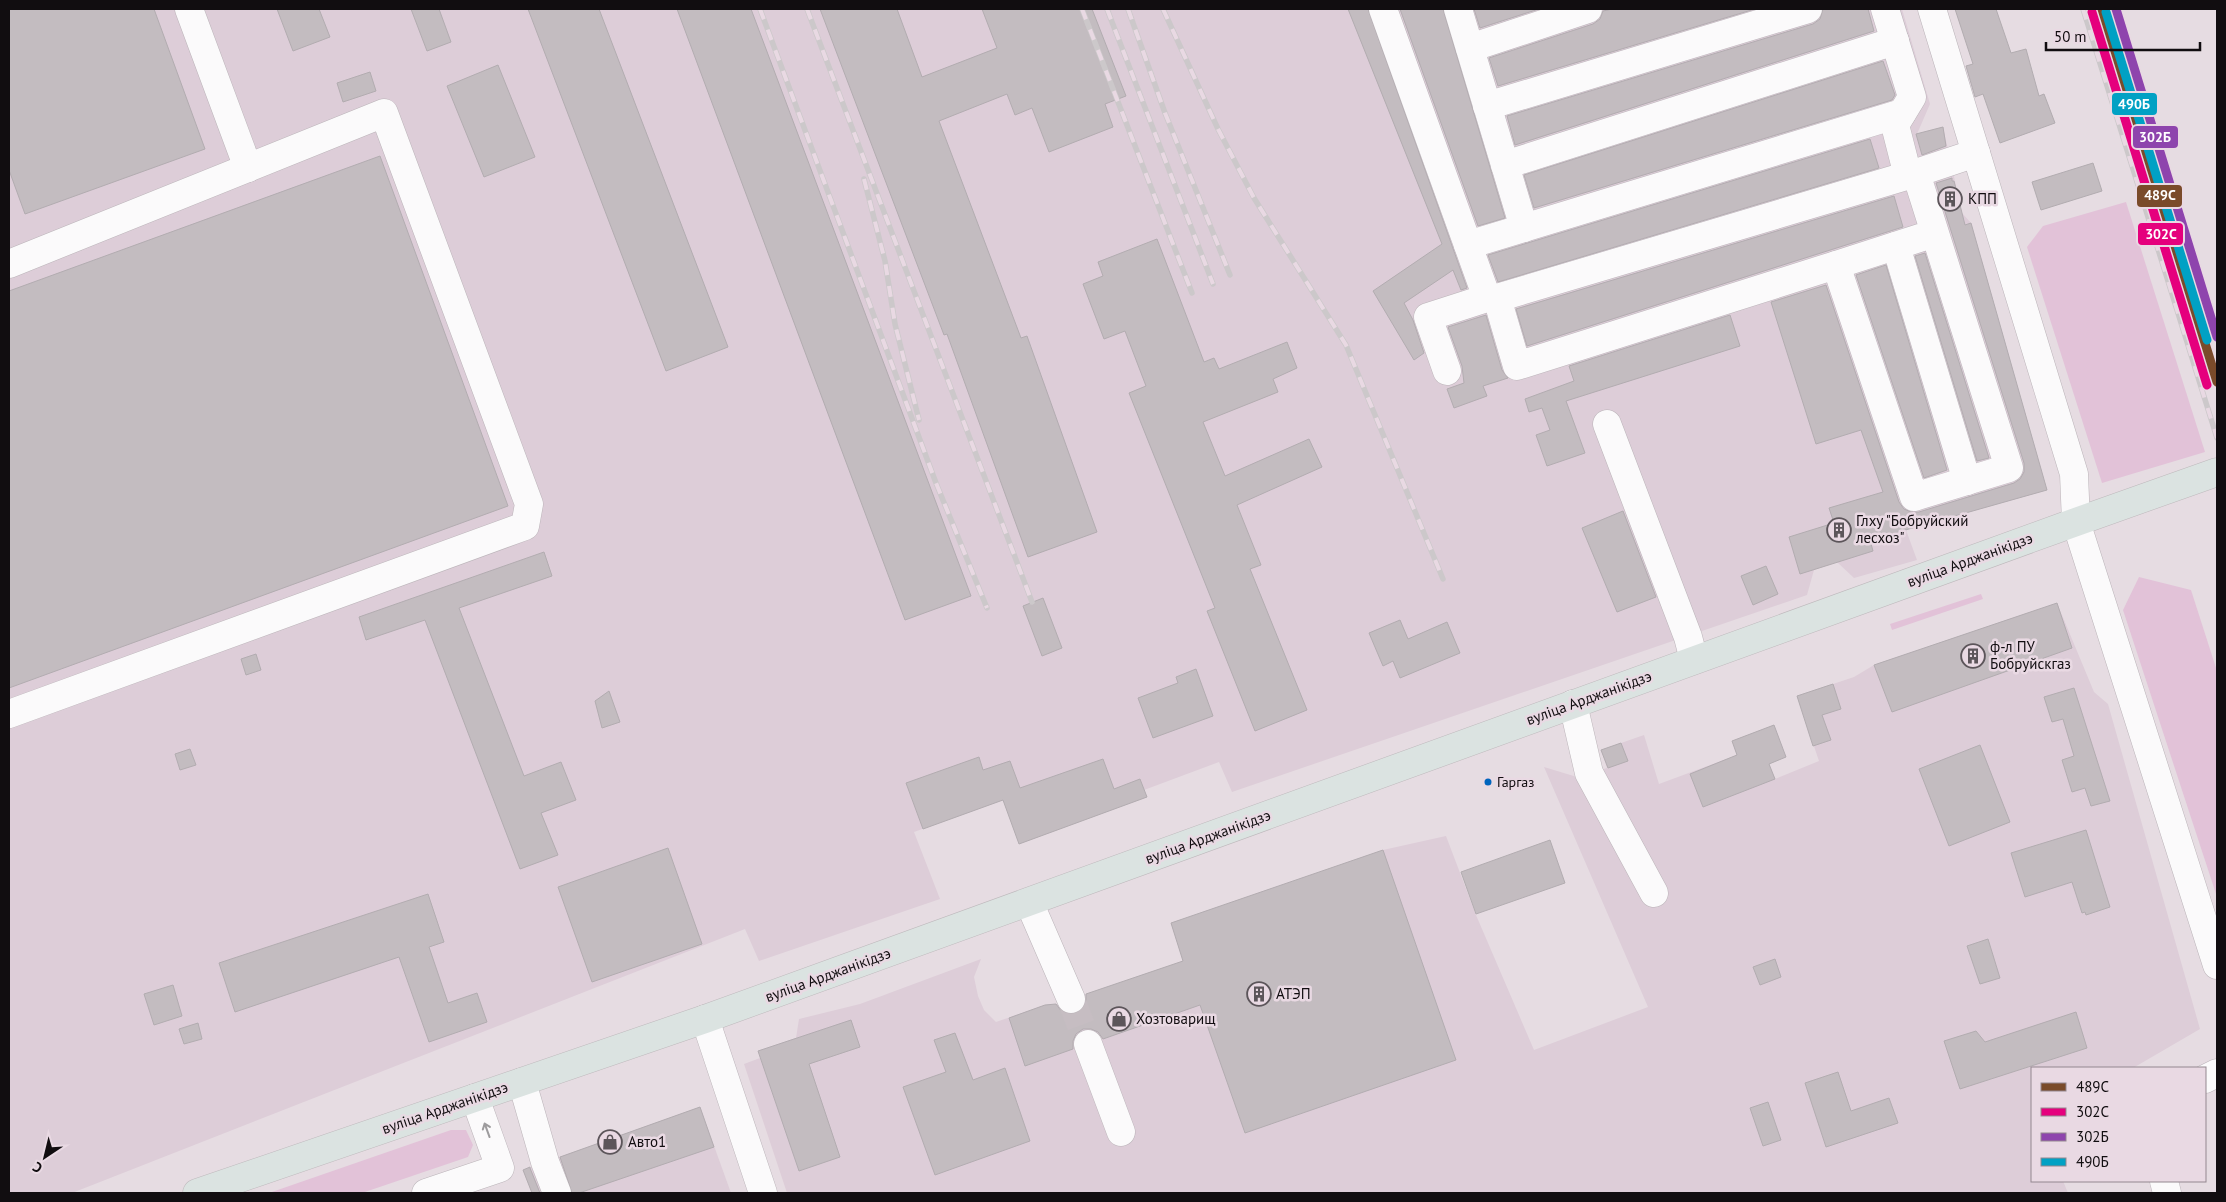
<svg xmlns="http://www.w3.org/2000/svg" width="2226" height="1202" viewBox="0 0 2226 1202" font-family="'PT Sans',sans-serif">
<style>
.built{fill:#ddcdd8}
.green{fill:#e2c2d8}
.building{fill:#c3bcc0;stroke:#b2acb0}
.lines{fill:none;stroke-linecap:round;stroke-linejoin:round}
.minor-tunnel{stroke:#c6bdc2;stroke-width:28;stroke-dasharray:28 14;stroke-linecap:butt}
.minor-casing{stroke:#bbb4b9;stroke-width:29}
.major-casing{stroke:#beb9bc;stroke-width:29}
.minor{stroke:#fbfafb;stroke-width:28}
.major{stroke:#dbe3e1;stroke-width:28}
.rail-casing{stroke:#ccc8ca;stroke-width:5.5}
.rail{stroke:#e9d9e3;stroke-width:4;stroke-dasharray:11;stroke-linecap:butt}
.rail-1-casing{stroke:#e9d9e3;stroke-width:12}
.rail-2-casing{stroke:#e9d9e3;stroke-width:12}
.rail-3-casing{stroke:#e9d9e3;stroke-width:12}
.rail-4-casing{stroke:#e9d9e3;stroke-width:12}
.rail-1{stroke:#7a4b2a;stroke-width:9}
.rail-2{stroke:#e5007d;stroke-width:9}
.rail-3{stroke:#8e44ad;stroke-width:9}
.rail-4{stroke:#01a1c4;stroke-width:9}
.oneway{stroke:#9d9b9d}
.bus-dot{fill:#0065bd;stroke:#e9d9e3;stroke-width:2}
.labels{text-anchor:middle;stroke-width:5;stroke-linejoin:round;paint-order:stroke}
.bus-label{font-size:14px;fill:#110d10;stroke:#e9d9e3;text-anchor:start}
.poi-label{font-size:15px;fill:#110d10;stroke:#e9d9e3;text-anchor:start}
.street-label{font-size:15px;fill:#110d10;stroke:#e9d9e3}
.line-badge{stroke:#e9d9e3;stroke-width:2}
.badge-label{font-size:14px;text-anchor:middle;font-weight:bold;fill:#fff}
</style>
<rect width="100%" height="100%" fill="#e6dce2"/>
<g class="built">
<polygon points="9,9 1902,9 1930,104 1917,134 1943,127 1962,213 1971,223 2047,490 1906,530 1917,560 1854,578 1837,562 1814,570 1807,595 1232,792 1219,762 1144,790 1147,797 1019,844 1003,800 914,832 940,899 759,961 745,929 72,1193 9,1193"/>
<polygon points="2057,603 2094,692 2108,704 2200,1029 2133,1068 2032,1068 2032,1181 2063,1181 2068,1193 787,1193 744,1064 760,1058 758,1051 796,1038 799,1019 860,1004 981,959 974,977 978,996 984,1010 996,1022 1045,1005 1056,1005 1183,961 1171,923 1383,850 1446,836 1476,915 1534,1050 1648,1007 1544,767 1577,777 1607,768 1601,750 1644,735 1659,784 1737,755 1732,741 1774,725 1786,757 1769,764 1775,779 1819,761 1797,696 1854,677 1874,665"/>
<polygon points="700,1107 731,1193 532,1193 523,1170"/>
</g>
<g class="green">
<polygon points="2126,202 2205,452 2102,483 2027,247 2043,226"/>
<polygon points="2139,577 2191,590 2217,671 2217,897 2123,610"/>
<polygon points="1981,594 1983,599 1892,630 1890,624"/>
<polygon points="451,1130 466,1130 473,1145 468,1157 362,1193 269,1193"/>
</g>
<g class="building">
<polygon points="9,9 154,9 205,149 25,214 9,170"/>
<polygon points="277,9 319,9 330,37 293,51"/>
<polygon points="411,9 439,9 451,42 427,51"/>
<polygon points="528,9 599,9 728,347 666,371"/>
<polygon points="677,9 751,9 971,596 905,620"/>
<polygon points="820,9 897,9 922,77 997,48 982,9 1092,9 1126,96 1105,104 1113,127 1049,152 1032,108 1015,115 1007,94 939,121 1021,338 1027,336 1097,532 1028,557 947,334 944,335"/>
<polygon points="1348,9 1368,9 1467,288 1461,290 1453,270 1404,303 1413,320 1424,353 1414,360 1373,291 1442,244"/>
<polygon points="1400,9 1443,9 1505,218 1478,226"/>
<polygon points="1474,9 1539,9 1480,28"/>
<polygon points="1612,9 1755,9 1498,86 1489,58 1593,24 1600,19 1603,11"/>
<polygon points="1823,9 1868,9 1874,31 1515,145 1507,116 1813,24 1820,19"/>
<polygon points="1955,9 1996,9 2011,53 2026,49 2039,96 2044,94 2055,123 2000,143 1983,94 1975,97 1966,66 1973,64"/>
<polygon points="1883,61 1895,95 1892,100 1534,208 1524,175"/>
<polygon points="498,65 535,157 484,177 447,86"/>
<polygon points="370,72 376,91 343,102 337,83"/>
<polygon points="1943,127 1946,146 1922,155 1916,134"/>
<polygon points="1870,139 1879,168 1498,282 1488,255"/>
<polygon points="380,156 508,506 9,688 9,291"/>
<polygon points="2093,163 2102,191 2041,210 2032,182"/>
<polygon points="1952,178 1952,181 1954,181 1965,225 1971,223 2047,490 1870,540 1873,551 1800,574 1789,537 1834,523 1829,508 1883,492 1861,430 1816,444 1771,302 1826,285 1899,502 1904,509 1911,512 1919,512 2014,483 2020,479 2024,472 2024,463 1936,183"/>
<polygon points="1894,196 1903,227 1527,346 1516,309"/>
<polygon points="1157,239 1204,362 1214,358 1219,369 1287,342 1297,368 1273,379 1278,392 1203,422 1225,476 1309,439 1322,467 1237,505 1261,565 1250,569 1307,710 1255,731 1207,611 1215,608 1129,393 1146,386 1125,331 1104,339 1083,284 1103,276 1098,262"/>
<polygon points="1925,253 1989,458 1977,461 1915,256"/>
<polygon points="1886,265 1947,470 1924,478 1856,275"/>
<polygon points="1486,315 1502,370 1508,378 1483,386 1487,396 1454,408 1447,389 1464,383 1462,366 1448,327"/>
<polygon points="1730,315 1740,346 1566,401 1585,453 1547,466 1536,435 1550,430 1542,408 1529,412 1525,399 1574,381 1569,366"/>
<polygon points="1623,511 1656,597 1617,612 1582,528"/>
<polygon points="544,552 552,576 459,608 524,776 561,762 576,800 541,813 558,855 520,869 425,620 366,640 359,617"/>
<polygon points="1766,566 1778,594 1753,605 1741,576"/>
<polygon points="1043,598 1062,648 1042,656 1023,606"/>
<polygon points="2057,603 2072,648 1892,712 1874,665"/>
<polygon points="1400,620 1408,639 1447,622 1460,653 1400,678 1393,661 1383,666 1369,633"/>
<polygon points="256,654 261,670 246,675 241,659"/>
<polygon points="1196,669 1213,716 1153,738 1138,698 1178,683 1176,677"/>
<polygon points="1833,684 1841,709 1822,715 1831,740 1813,746 1797,696"/>
<polygon points="2074,688 2110,801 2091,806 2085,788 2072,792 2062,760 2074,756 2063,719 2052,722 2044,697"/>
<polygon points="609,691 620,722 602,728 595,701"/>
<polygon points="1774,725 1786,757 1769,764 1775,779 1703,807 1690,774 1737,755 1732,741"/>
<polygon points="1621,743 1628,761 1608,768 1601,750"/>
<polygon points="1980,745 2010,822 1949,846 1919,769"/>
<polygon points="190,749 196,765 180,770 175,754"/>
<polygon points="979,757 983,770 1010,761 1020,788 1103,759 1114,789 1140,779 1147,797 1019,844 1003,800 923,829 906,783"/>
<polygon points="2086,830 2110,907 2086,915 2085,912 2082,913 2072,882 2025,897 2011,853"/>
<polygon points="1550,840 1565,883 1476,914 1461,872"/>
<polygon points="668,848 702,944 592,982 558,887"/>
<polygon points="1383,850 1456,1060 1245,1133 1200,1005 1103,1039 1098,1032 1091,1029 1083,1029 1076,1034 1073,1041 1073,1049 1025,1066 1009,1018 1045,1005 1056,1004 1062,1012 1070,1015 1078,1013 1084,1008 1086,1001 1086,994 1183,961 1171,923"/>
<polygon points="428,894 444,942 429,947 448,1003 477,993 487,1022 429,1042 399,957 235,1012 219,963"/>
<polygon points="1988,939 2000,978 1980,984 1967,946"/>
<polygon points="1775,959 1781,977 1760,985 1753,967"/>
<polygon points="173,985 182,1016 154,1025 144,994"/>
<polygon points="2076,1012 2087,1048 1960,1089 1944,1041 1976,1031 1985,1042"/>
<polygon points="851,1020 860,1047 809,1064 840,1157 799,1171 758,1051"/>
<polygon points="198,1023 202,1039 184,1044 179,1029"/>
<polygon points="955,1033 973,1080 1005,1068 1030,1141 935,1175 903,1087 946,1072 934,1040"/>
<polygon points="1838,1072 1851,1111 1889,1098 1898,1123 1826,1147 1805,1083"/>
<polygon points="1768,1102 1781,1140 1763,1146 1750,1108"/>
<polygon points="700,1107 714,1147 579,1193 572,1193 560,1157"/>
<polygon points="530,1167 530,1168 540,1193 532,1193 523,1170"/>
</g>
<g class="lines">
<polyline class="minor-tunnel" points="1071,999 1088,1044"/>
<g class="minor-casing">
<g id="minor">
<polyline points="189,9 248,168"/>
<polyline points="1383,9 1487,298"/>
<polyline points="1458,9 1524,228"/>
<polyline points="1885,9 1912,97 1895,125 1908,176"/>
<polyline points="1932,9 2074,474 2076,522 2217,965"/>
<polyline points="1470,48 1588,9"/>
<polyline points="1487,106 1808,9"/>
<polyline points="1505,165 1895,41"/>
<polyline points="1935,233 1836,265 1914,497 2009,468 1916,173 1976,153"/>
<polyline points="1468,245 1902,113"/>
<polyline points="1896,246 1967,481"/>
<polyline points="9,264 384,113 529,504 525,526 9,714"/>
<polyline points="1836,265 1517,366 1497,298 1916,173"/>
<polyline points="1447,371 1428,317 1487,298 1497,298"/>
<polyline points="1607,424 1688,637 1694,660"/>
<polyline points="1573,704 1589,773 1654,893"/>
<polyline points="1029,902 1071,999"/>
<polyline points="705,1019 763,1193"/>
<polyline points="1088,1044 1121,1132"/>
<polyline points="2205,1079 2217,1073"/>
<polyline points="522,1082 545,1162 557,1193"/>
<polyline points="2164,1181 2167,1193"/>
<polyline points="426,1193 500,1168 475,1098"/>
</g>
</g>
<g class="major-casing">
<polyline id="major" points="197,1193 705,1019 2076,522 2217,472"/>
</g>
<use href="#minor" class="minor"/>
<use href="#major" class="major"/>
<g class="rail-casing">
<g id="rail">
<polyline points="760,9 936,483 987,608"/>
<polyline points="807,9 1032,602"/>
<polyline points="1082,9 1192,293"/>
<polyline points="1107,9 1213,284"/>
<polyline points="1128,9 1165,113 1230,275"/>
<polyline points="1163,9 1218,129 1254,198 1346,345 1443,579"/>
<polyline points="2083,9 2217,438"/>
<polyline points="864,179 885,261 895,324 919,420"/>
</g>
</g>
<use href="#rail" class="rail"/>
<g class="rail-1-casing">
<polyline id="rail-1" points="2102,9 2217,382"/>
</g>
<g class="rail-2-casing">
<polyline id="rail-2" points="2092,12 2207,385"/>
</g>
<g class="rail-3-casing">
<polyline id="rail-3" points="2116,9 2217,337"/>
</g>
<g class="rail-4-casing">
<polyline id="rail-4" points="2106,12 2207,340"/>
</g>
<use href="#rail-1" class="rail-1"/>
<use href="#rail-2" class="rail-2"/>
<use href="#rail-3" class="rail-3"/>
<use href="#rail-4" class="rail-4"/>
</g>
<defs><path id="oneway-shaft" d="M-6 0H5M1.5-3L5.5 0L1.5 3" fill="none" stroke-width="1.6" stroke-linecap="round" stroke-linejoin="round" transform="scale(1.25)"/></defs>
<use class="oneway" href="#oneway-shaft" transform="translate(487 1130) rotate(-110)"/>
<defs>
<g id="building-ring" transform="scale(1.25)"><circle r="9.5" fill="#e9d9e3" stroke="#5c555a" stroke-width="1.5"/><path d="M-4-6H4V6H1V3H-1V6H-4ZM-2.5-4.3h1.7v1.8h-1.7ZM.8-4.3h1.7v1.8H.8ZM-2.5-1h1.7V.8h-1.7ZM.8-1h1.7V.8H.8Z" fill="#5c555a"/></g>
<g id="shop-ring" transform="scale(1.25)"><circle r="9.5" fill="#e9d9e3" stroke="#5c555a" stroke-width="1.5"/><path d="M-5-2.5h2.3a2.7 3.5 0 0 1 5.4 0H5L5.5 6h-11ZM-1.5-2.5h3a1.5 2.3 0 0 0-3 0Z" fill="#5c555a"/></g>
</defs>
<g fill-rule="evenodd">
<use href="#building-ring" x="1950" y="199"/>
<use href="#building-ring" x="1839" y="530"/>
<use href="#building-ring" x="1973" y="656"/>
<use href="#building-ring" x="1259" y="994"/>
<use href="#shop-ring" x="1119" y="1019"/>
<use href="#shop-ring" x="610" y="1142"/>
</g>
<circle class="bus-dot" cx="1488" cy="782" r="4.5"/>
<g class="labels">
<g class="bus-label">
<text x="1497" y="787">Гаргаз</text>
</g>
<g class="poi-label">
<text x="1968" y="204">КПП</text>
<text x="1856" y="526">Глху "Бобруйский<tspan x="1856" dy="17">лесхоз"</tspan></text>
<text x="1990" y="652">ф-л ПУ<tspan x="1990" dy="17">Бобруйскгаз</tspan></text>
<text x="1276" y="999">АТЭП</text>
<text x="1136" y="1024">Хозтоварищ</text>
<text x="628" y="1147">Авто1</text>
</g>
<g class="street-label">
<text transform="translate(1970 560) rotate(-20)" y="5">вуліца Арджанікідзэ</text>
<text transform="translate(1589 698) rotate(-20)" y="5">вуліца Арджанікідзэ</text>
<text transform="translate(1208 837) rotate(-20)" y="5">вуліца Арджанікідзэ</text>
<text transform="translate(828 975) rotate(-20)" y="5">вуліца Арджанікідзэ</text>
<text transform="translate(445 1108) rotate(-19)" y="5">вуліца Арджанікідзэ</text>
</g>
</g>
<g class="line-badge">
<rect x="2111" y="92" width="47" height="24" rx="5" fill="#01a1c4"/>
<rect x="2132" y="125" width="47" height="24" rx="5" fill="#8e44ad"/>
<rect x="2136" y="184" width="47" height="24" rx="5" fill="#7a4b2a"/>
<rect x="2137" y="222" width="47" height="24" rx="5" fill="#e5007d"/>
</g>
<g class="badge-label">
<text x="2134" y="109">490Б</text>
<text x="2155" y="142">302Б</text>
<text x="2160" y="200">489С</text>
<text x="2161" y="239">302С</text>
</g>
<rect width="2226" height="1202" fill="none" stroke="#110d10" stroke-width="20"/>
<rect x="2031" y="1067" width="175" height="115" fill="#e9d9e3" stroke="#93878f"/>
<rect x="2041" y="1083" width="25" height="8" fill="#7a4b2a" stroke="#93878f"/>
<text x="2076" y="1092" font-size="15" fill="#110d10">489С</text>
<rect x="2041" y="1108" width="25" height="8" fill="#e5007d" stroke="#93878f"/>
<text x="2076" y="1117" font-size="15" fill="#110d10">302С</text>
<rect x="2041" y="1133" width="25" height="8" fill="#8e44ad" stroke="#93878f"/>
<text x="2076" y="1142" font-size="15" fill="#110d10">302Б</text>
<rect x="2041" y="1158" width="25" height="8" fill="#01a1c4" stroke="#93878f"/>
<text x="2076" y="1167" font-size="15" fill="#110d10">490Б</text>
<g transform="translate(45 1157) rotate(215)" stroke="#e9d9e3" stroke-width="4" paint-order="stroke">
<path d="M0-4L9 19L0 12L-9 19Z" fill="#110d10"/>
<text y="-8" font-size="14" font-weight="bold" text-anchor="middle" fill="#110d10">С</text>
</g>
<path d="M2046 42v8h154v-8" fill="none" stroke="#110d10" stroke-width="2.5"/>
<text x="2054" y="42" font-size="15" fill="#110d10" stroke="#e9d9e3" stroke-width="4" paint-order="stroke">50 m</text>
</svg>
